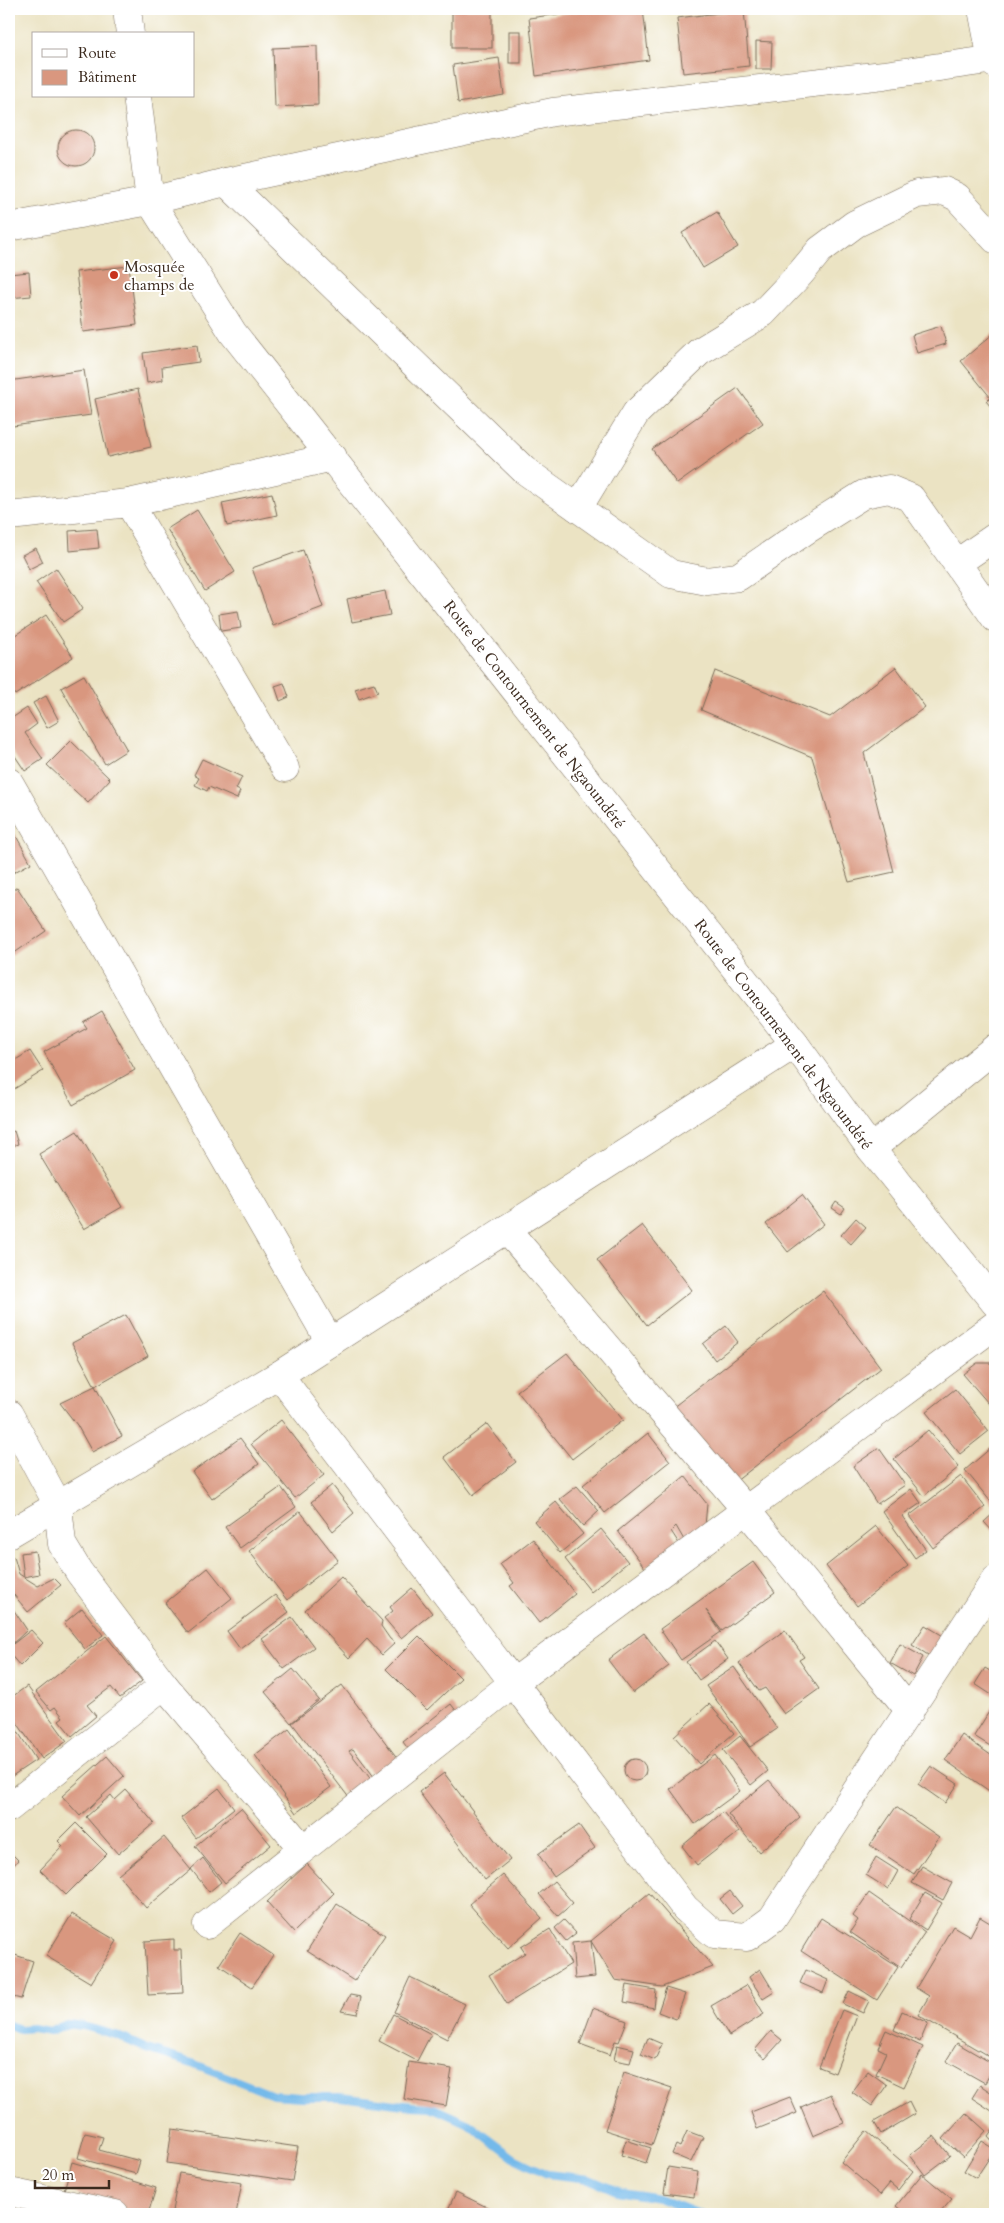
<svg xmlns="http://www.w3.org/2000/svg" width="1004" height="2223" viewBox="0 0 1004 2223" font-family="Cardo,serif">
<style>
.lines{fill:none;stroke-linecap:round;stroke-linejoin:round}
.stream{stroke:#73b9ea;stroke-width:8}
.building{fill:#d9977f}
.minor-casing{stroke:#796b58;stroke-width:29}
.tertiary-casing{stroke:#796b58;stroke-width:29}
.minor{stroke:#fff;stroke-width:28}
.tertiary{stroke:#fff;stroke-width:28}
.poi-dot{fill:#c8321e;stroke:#fff;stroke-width:2}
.labels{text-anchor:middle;stroke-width:4;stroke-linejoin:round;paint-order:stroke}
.poi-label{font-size:16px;fill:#3b2a1e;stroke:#fff;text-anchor:start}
.street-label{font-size:16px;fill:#3b2a1e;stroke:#fff}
</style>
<rect width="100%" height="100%" fill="#fff"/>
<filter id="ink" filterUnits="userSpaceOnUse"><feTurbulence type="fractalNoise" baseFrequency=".02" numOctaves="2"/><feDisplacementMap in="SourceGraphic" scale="10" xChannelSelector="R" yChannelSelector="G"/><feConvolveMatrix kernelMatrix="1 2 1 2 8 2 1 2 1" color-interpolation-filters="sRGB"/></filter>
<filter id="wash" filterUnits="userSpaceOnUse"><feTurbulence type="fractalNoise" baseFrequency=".0096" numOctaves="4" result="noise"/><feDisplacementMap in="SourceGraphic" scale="20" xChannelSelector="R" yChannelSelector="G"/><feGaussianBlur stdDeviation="1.12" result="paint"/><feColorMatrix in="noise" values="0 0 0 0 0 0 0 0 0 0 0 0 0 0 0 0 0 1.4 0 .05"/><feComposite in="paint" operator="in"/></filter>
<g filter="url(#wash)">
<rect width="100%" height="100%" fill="#ebe3c3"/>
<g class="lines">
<polyline class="stream" points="9,2025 20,2029 33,2028 50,2031 67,2024 83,2026 116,2035 147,2049 192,2063 273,2095 301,2097 340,2097 412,2106 431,2107 469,2124 514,2158 547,2174 589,2179 617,2191 658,2198 700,2214"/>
</g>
<g id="blocks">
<g class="building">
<rect x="452" y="9" width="40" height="39"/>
<polygon points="596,9 643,9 649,60 536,76 529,18"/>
<polygon points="744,10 749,66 683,73 677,18"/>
<rect x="509" y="31" width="12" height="32"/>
<polygon points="756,41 772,42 771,69 756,69"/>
<polygon points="317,46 318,105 275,107 273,48"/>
<polygon points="499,58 504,95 458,103 453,65"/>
<circle cx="76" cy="148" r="18"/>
<polygon points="717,212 738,247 703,268 682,233"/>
<polygon points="129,266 137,325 83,332 76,272"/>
<polygon points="29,272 31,296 9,298 9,274"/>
<polygon points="941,326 946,344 917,353 912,335"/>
<polygon points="994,333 995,334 995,412 986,401 991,398 961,361"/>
<polygon points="197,345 199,362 162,367 163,380 147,383 143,353"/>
<polygon points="84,370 91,415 13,426 9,400 9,381"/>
<polygon points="738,388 763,423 677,484 652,449"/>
<polygon points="138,389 151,447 108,457 95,399"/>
<polygon points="272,493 277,515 227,526 222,503"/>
<polygon points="197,510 235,572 205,591 167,529"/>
<polygon points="97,529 99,548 70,551 69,531"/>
<polygon points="36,548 43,562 29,569 22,555"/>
<polygon points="303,550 323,607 273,626 252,568"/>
<polygon points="56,568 83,609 63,622 36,582"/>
<polygon points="385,591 390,615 352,622 347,599"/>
<polygon points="238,611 241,628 221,631 219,614"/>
<polygon points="46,615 73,657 15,695 9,685 9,639"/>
<polygon points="896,667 925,707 864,753 894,872 849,882 812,757 701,710 715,671 830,717"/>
<polygon points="84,675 127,750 105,764 61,688"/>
<polygon points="284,683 289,697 280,701 275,686"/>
<polygon points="374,683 378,692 359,699 355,689"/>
<polygon points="46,696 59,721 47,728 33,703"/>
<polygon points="27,708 37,724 25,733 43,759 25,771 9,747 9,720"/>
<polygon points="71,741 110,779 88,803 47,765"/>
<polygon points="202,759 242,777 236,789 240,791 237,799 209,787 207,791 195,785 199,778 194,775"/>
<polygon points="15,834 31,863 9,875 9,837"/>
<polygon points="17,887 46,931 10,956 9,893"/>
<polygon points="102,1011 135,1070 73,1105 44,1052 87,1028 83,1022"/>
<polygon points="30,1051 43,1071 14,1089 9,1080 9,1064"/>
<polygon points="14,1131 18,1144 9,1147 9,1133"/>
<polygon points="77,1131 122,1207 84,1229 39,1154"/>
<polygon points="802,1195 824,1224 788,1252 766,1224"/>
<polygon points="836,1202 845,1208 841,1214 832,1208"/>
<polygon points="856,1218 866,1227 851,1244 841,1235"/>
<polygon points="642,1225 692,1290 647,1325 597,1260"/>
<polygon points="823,1291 881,1368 731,1485 672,1408"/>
<polygon points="126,1315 148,1356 95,1386 72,1343"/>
<polygon points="726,1326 738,1342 715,1360 703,1344"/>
<polygon points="567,1353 623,1420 572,1459 517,1391"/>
<polygon points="977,1363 995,1363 995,1411 963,1374"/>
<polygon points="95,1386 122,1436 92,1452 77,1425 60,1403"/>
<polygon points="955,1389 989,1431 960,1454 926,1412"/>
<polygon points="281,1420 324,1475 295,1498 251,1444"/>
<polygon points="487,1424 516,1462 473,1495 444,1457"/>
<polygon points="928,1430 959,1467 924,1496 894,1459"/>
<polygon points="648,1433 670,1461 605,1513 583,1485"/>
<polygon points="240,1438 259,1464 212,1499 192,1472"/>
<polygon points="992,1447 995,1450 995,1507 965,1470"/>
<polygon points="879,1448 905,1485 877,1504 853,1466"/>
<polygon points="685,1476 707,1504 705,1526 684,1540 676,1526 671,1531 680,1545 645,1568 618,1531"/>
<polygon points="961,1476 985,1507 933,1548 909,1516"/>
<polygon points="332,1485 354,1513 333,1531 311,1502"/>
<polygon points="577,1486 599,1511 583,1526 560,1499"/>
<polygon points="281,1487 296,1507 240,1548 225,1527"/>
<polygon points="911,1489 921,1503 902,1516 926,1550 915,1558 882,1511"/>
<polygon points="556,1502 583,1534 560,1553 534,1521"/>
<polygon points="300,1511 338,1560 287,1600 249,1551"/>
<polygon points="995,1512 995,1534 984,1522"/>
<polygon points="876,1526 908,1566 857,1606 826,1566"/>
<polygon points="601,1529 628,1562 591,1592 565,1559"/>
<polygon points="533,1539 575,1594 539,1623 510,1586 514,1583 500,1564"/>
<polygon points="35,1551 39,1574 24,1577 21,1553"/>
<polygon points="14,1557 19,1574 38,1586 54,1578 61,1585 28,1612 9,1589 9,1560"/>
<polygon points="753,1562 775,1592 722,1631 706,1610 721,1632 681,1660 660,1629"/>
<polygon points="208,1568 232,1598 188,1633 165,1603"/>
<polygon points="341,1577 382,1621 381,1626 390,1639 395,1643 382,1655 367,1639 349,1658 305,1610"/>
<polygon points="412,1588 432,1613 401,1638 384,1618 393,1611 390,1607"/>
<polygon points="275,1595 289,1612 240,1649 227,1631"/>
<polygon points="9,1603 27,1630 9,1647"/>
<polygon points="82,1608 103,1635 85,1649 64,1623"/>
<polygon points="292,1617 314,1647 284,1669 262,1639"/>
<polygon points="925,1625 945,1637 933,1658 912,1645"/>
<polygon points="31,1630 43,1643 20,1666 9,1653 9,1647"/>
<polygon points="785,1630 804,1657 799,1660 819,1689 784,1714 765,1688 759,1691 739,1663"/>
<polygon points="644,1633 669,1666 633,1693 608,1660"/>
<polygon points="106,1636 142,1681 120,1698 111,1687 87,1705 96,1716 72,1736 59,1720 63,1717 55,1707 51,1710 36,1692"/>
<polygon points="419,1636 461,1678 427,1710 386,1669"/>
<polygon points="715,1641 728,1659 699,1680 686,1662"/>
<polygon points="900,1644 923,1657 913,1676 890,1663"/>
<polygon points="995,1663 995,1697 975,1684 985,1668 990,1671"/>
<polygon points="734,1667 777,1729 750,1747 706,1686"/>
<polygon points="293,1669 319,1700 291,1723 265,1692"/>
<polygon points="342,1685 398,1759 375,1778 353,1749 349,1751 373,1782 350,1799 292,1723"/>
<polygon points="27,1686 67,1741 42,1759 9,1711 9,1699"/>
<polygon points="995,1702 995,1749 974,1736"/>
<polygon points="451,1704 460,1716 412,1754 403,1742"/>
<polygon points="709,1704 734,1733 699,1764 674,1736"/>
<polygon points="9,1718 36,1760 9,1778"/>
<polygon points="289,1729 331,1787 296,1813 255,1755"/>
<polygon points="962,1735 995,1758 995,1795 945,1760"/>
<polygon points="740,1736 768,1771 751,1785 723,1750"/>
<polygon points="715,1755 740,1791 695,1824 670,1789"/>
<polygon points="107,1756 124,1776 80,1816 62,1796"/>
<circle cx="635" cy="1770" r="11"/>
<polygon points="931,1766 958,1784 945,1803 918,1784"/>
<polygon points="444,1773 510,1860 485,1880 419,1792"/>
<polygon points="769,1780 800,1817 759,1852 728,1814"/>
<polygon points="219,1788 234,1808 196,1838 181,1818"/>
<polygon points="126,1790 154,1823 118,1854 86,1817 111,1795 115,1800"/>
<polygon points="896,1807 939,1837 914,1874 870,1845"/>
<polygon points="241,1808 271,1845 225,1883 195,1846"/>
<polygon points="723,1812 739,1832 697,1865 682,1846"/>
<polygon points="76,1823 107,1854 66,1895 40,1870 63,1846 58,1841"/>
<polygon points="579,1825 595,1848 554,1877 538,1854"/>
<polygon points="164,1837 191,1870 146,1908 118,1875"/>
<polygon points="9,1851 18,1860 9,1871"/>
<polygon points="876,1857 898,1871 888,1889 866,1875"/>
<polygon points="203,1858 221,1882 209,1892 191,1869"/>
<polygon points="307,1864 334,1893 294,1932 267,1902"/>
<polygon points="922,1866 952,1883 943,1900 912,1883"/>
<polygon points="503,1875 542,1918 508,1948 469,1904"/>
<polygon points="554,1881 573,1903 558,1916 539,1894"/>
<polygon points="730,1891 742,1906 732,1914 720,1899"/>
<polygon points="649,1893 713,1967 662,1987 615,1980 591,1941"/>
<polygon points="869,1893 925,1932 901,1967 850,1932 858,1920 853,1916"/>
<polygon points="925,1893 942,1903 926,1930 909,1919"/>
<polygon points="337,1904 385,1935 354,1981 307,1951"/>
<polygon points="72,1914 117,1941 91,1983 46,1956"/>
<polygon points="980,1917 995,1926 995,2060 918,2015 929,1996 916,1988 953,1926 970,1936"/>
<polygon points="821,1918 898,1967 877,2000 801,1951"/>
<polygon points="564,1920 576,1933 566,1941 555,1928"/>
<polygon points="550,1929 571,1964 507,2004 489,1975 525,1953 521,1947"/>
<polygon points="240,1933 273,1955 252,1987 219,1965"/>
<polygon points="174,1939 174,1950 181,1950 183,1993 148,1995 145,1941"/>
<polygon points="591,1941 595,1977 575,1979 572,1943"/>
<polygon points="9,1953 33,1961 21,1999 9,1996"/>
<polygon points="760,1969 774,1992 763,1999 749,1977"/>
<polygon points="806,1970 828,1980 823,1993 800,1983"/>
<polygon points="410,1977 465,2004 447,2039 394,2012"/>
<polygon points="627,1985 656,1990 654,2008 624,2002"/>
<polygon points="747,1985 764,2014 729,2036 711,2006"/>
<polygon points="666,1988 685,1994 676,2019 658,2012"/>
<polygon points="849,1991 869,2001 863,2013 843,2004"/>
<polygon points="350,1995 361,1997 357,2014 341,2011"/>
<polygon points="593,2008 627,2021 619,2042 615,2041 610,2055 580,2044"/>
<polygon points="842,2010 857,2016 835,2073 819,2067"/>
<polygon points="902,2011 928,2023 920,2042 894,2030"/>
<polygon points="393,2014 431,2034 417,2061 379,2041"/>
<polygon points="886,2030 923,2047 904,2087 876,2074 886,2052 878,2048"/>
<polygon points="771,2031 782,2040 765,2059 755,2050"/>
<polygon points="648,2038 662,2044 655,2060 641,2054"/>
<polygon points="957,2043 995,2065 985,2083 946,2061"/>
<polygon points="617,2045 634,2049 630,2063 614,2060"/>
<polygon points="409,2062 452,2069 446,2106 404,2099"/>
<polygon points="868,2071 887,2085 872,2106 852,2092"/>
<polygon points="624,2072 672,2088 652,2145 605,2130"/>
<polygon points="980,2085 995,2095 995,2113 972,2098"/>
<polygon points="831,2094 844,2123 813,2136 801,2107"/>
<polygon points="790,2097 797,2113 757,2129 751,2112"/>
<polygon points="909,2102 915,2114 881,2134 874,2122"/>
<polygon points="966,2113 986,2131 963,2157 943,2139"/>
<polygon points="995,2126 995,2144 988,2136"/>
<polygon points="172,2129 298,2147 292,2181 167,2163"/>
<polygon points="687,2131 703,2137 691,2162 672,2154 676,2145 680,2147"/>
<polygon points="866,2131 913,2171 898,2190 890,2183 880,2195 841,2162"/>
<polygon points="85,2133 103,2137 99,2150 140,2161 136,2174 78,2158"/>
<polygon points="934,2136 950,2156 925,2175 910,2155"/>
<polygon points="626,2140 651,2148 646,2163 621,2155"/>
<polygon points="982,2141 995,2149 976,2178 964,2171"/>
<polygon points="72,2162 156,2188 148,2214 141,2214 64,2190"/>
<polygon points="668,2167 698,2172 694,2197 664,2193"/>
<polygon points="179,2173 242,2183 236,2214 191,2214 172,2211"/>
<polygon points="922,2174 952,2199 939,2214 906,2214 896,2206"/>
<polygon points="456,2192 501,2214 446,2214"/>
</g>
</g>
</g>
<g filter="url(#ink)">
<use href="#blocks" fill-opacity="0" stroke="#796b58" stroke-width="1"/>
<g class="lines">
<g class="minor-casing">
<g id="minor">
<polyline points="982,9 992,60 995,64"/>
<polyline points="226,182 524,470 671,574 707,581 738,577 805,531 864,494 889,489 911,498 995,618"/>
<polyline points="9,227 150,201 226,182 553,112 884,75 995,59"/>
<polyline points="129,503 285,768"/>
<polyline points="578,508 636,413 699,352 763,313 800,274 820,250 855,224 917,194 944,191 957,197 995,239"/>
<polyline points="9,516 129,503 333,457"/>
<polyline points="957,563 995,537"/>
<polyline points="9,782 330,1342"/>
<polyline points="871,1149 995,1048"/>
<polyline points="506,1229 746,1510 910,1711"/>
<polyline points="279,1375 685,1908 714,1934 747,1937 772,1919 995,1580"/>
<polyline points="9,1414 58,1505 62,1544 79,1572 164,1685 303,1849"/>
<polyline points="9,1534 279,1375 795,1044"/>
<polyline points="9,1808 164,1685"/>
<polyline points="207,1925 513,1683 995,1325"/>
<polyline points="9,2192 115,2214"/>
</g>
</g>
<g class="tertiary-casing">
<g id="tertiary">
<polyline points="127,9 130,34"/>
<polyline points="137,96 150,201 233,333 795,1044 871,1149 995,1303"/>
</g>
</g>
<use href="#minor" class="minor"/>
<use href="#tertiary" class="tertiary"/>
</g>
</g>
<circle class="poi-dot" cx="114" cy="275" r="5"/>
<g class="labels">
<g class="poi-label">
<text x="124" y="272">Mosquée<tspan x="124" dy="18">champs de</tspan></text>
</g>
<g class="street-label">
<text transform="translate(535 714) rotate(52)" y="6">Route de Contournement de Ngaoundéré</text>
<text transform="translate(784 1034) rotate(53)" y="6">Route de Contournement de Ngaoundéré</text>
</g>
</g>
<rect width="1004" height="2223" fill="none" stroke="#fff" stroke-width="30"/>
<rect x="32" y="32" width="162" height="65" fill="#ffffff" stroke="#b1aaa5"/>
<rect x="42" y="49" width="25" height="8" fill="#ffffff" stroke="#b1aaa5"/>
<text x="78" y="58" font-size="15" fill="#3b2a1e">Route</text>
<rect x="42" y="70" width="25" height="15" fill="#d9977f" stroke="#b1aaa5"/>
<text x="78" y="82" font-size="15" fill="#3b2a1e">Bâtiment</text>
<path d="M35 2180v8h74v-8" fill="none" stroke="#3b2a1e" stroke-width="2.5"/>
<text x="42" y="2180" font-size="15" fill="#3b2a1e" stroke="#ffffff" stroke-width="4" paint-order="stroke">20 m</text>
</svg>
